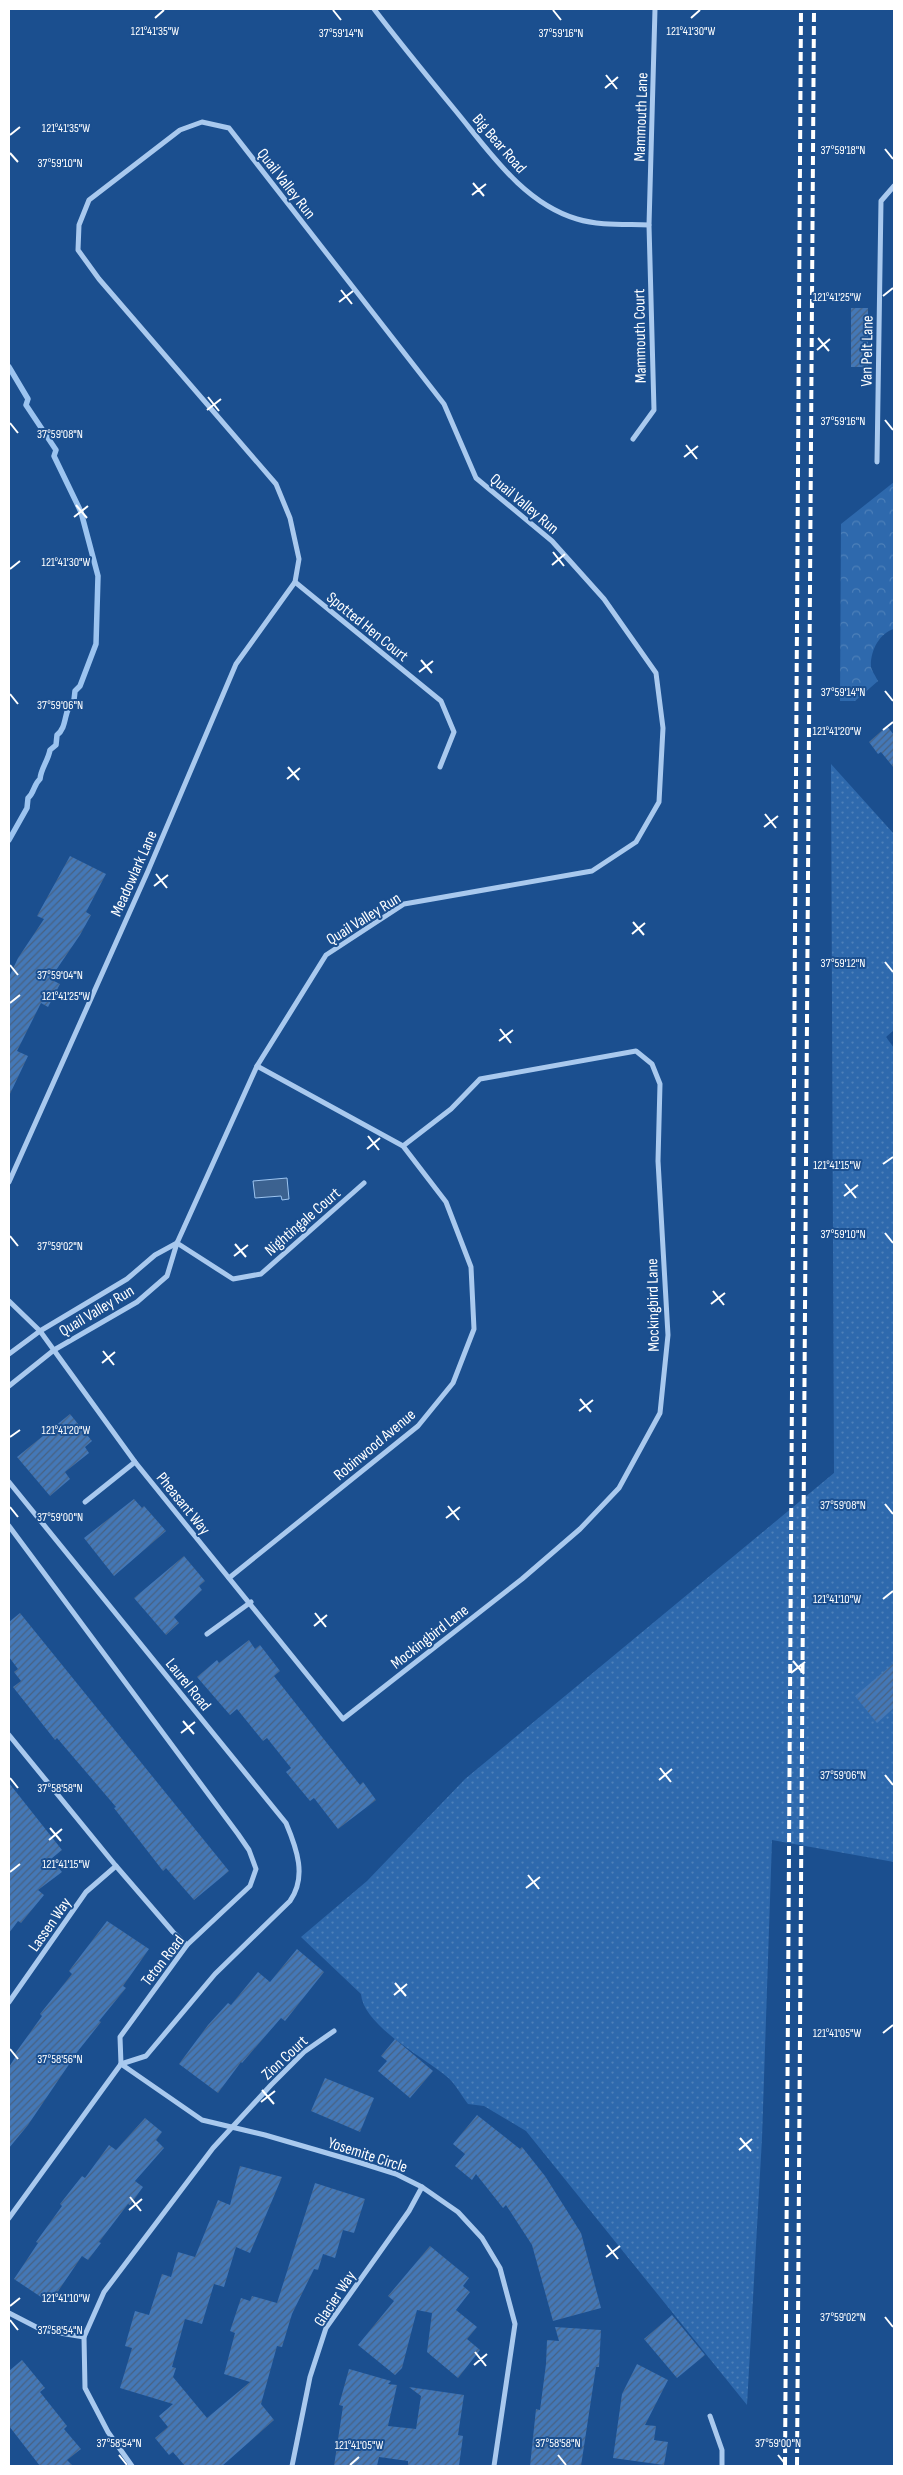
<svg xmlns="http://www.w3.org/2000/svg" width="903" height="2475" viewBox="0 0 903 2475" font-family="'Sofia Sans Condensed',sans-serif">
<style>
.grass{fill:url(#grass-dots)}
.park{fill:url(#park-crowns)}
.water{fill:#3c6290;stroke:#9cc4f0}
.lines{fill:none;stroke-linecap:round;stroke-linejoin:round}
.stream{stroke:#9cc4f0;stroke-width:5.5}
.building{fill:url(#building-hatch)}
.minor{stroke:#a9c9ee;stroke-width:5}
.rail{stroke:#fff;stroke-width:4;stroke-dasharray:9 4;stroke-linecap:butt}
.ticks{fill:none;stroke:#fff;stroke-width:2}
.labels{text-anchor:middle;stroke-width:4;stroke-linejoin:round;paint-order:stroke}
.street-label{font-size:16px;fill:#fff;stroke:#1b4f8f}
.ticks-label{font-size:12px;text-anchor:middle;fill:#fff;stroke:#1b4f8f;stroke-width:4;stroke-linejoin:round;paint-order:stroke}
</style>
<defs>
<pattern id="grass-dots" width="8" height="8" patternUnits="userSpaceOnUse" patternTransform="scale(1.25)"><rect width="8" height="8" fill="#2e69ad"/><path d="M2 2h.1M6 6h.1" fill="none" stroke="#4d80b9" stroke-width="1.8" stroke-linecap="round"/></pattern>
<pattern id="park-crowns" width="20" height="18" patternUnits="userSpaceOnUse" patternTransform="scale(1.25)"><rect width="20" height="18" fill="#2e69ad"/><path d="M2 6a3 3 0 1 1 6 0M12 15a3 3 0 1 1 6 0" fill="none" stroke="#4d80b9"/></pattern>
<pattern id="building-hatch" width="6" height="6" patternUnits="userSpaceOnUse" patternTransform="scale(1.25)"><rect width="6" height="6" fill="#4478b7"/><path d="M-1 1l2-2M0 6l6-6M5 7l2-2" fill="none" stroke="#486282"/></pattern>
</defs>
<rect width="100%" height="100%" fill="#1b4f8f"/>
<path class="grass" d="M831,764L894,834V1030L886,1037L894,1048V1862L772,1840L762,2138L747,2405L526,2131L484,2106L468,2104C461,2095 455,2083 446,2076C423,2057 363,2025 361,1994L301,1937L367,1881L465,1779L834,1473Z"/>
<path class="park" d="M894,482V629C879,633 870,652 871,667C872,671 876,677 878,681L855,701H840L841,524Z"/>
<polygon class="water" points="287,1178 289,1199 282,1200 281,1196 255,1198 253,1181"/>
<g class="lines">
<path class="stream" d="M9,367L28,399L26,405L56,450L54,456L81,512L98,576L96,644L80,686L75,691L74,700C63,709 68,727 57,735L56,745L50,750C48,761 41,768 40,779C33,785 35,792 28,798L27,808L9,840"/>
</g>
<g class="building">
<rect x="851" y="308" width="17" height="59"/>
<polygon points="887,726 894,735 894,768 881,752 878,754 869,742"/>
<polygon points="70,856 106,874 86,912 91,915 80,935 50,979 60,984 48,1007 41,1003 17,1051 28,1056 9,1096 9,977 18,958 44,919 37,916"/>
<polygon points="70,1414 92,1441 85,1447 89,1453 65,1472 70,1479 50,1496 17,1457"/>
<polygon points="134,1499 142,1508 144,1506 166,1531 114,1576 84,1538"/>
<polygon points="184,1556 205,1581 199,1586 202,1590 174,1617 179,1623 166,1635 134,1598"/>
<polygon points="20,1613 229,1871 194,1900 166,1868 163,1871 114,1808 116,1807 57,1738 55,1740 13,1687 21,1681 14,1672 18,1669 9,1657 9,1622"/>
<polygon points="249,1640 255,1649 260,1645 280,1671 274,1676 360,1785 363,1782 376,1800 338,1829 314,1798 310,1801 286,1772 291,1768 267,1738 263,1741 237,1709 230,1715 197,1677 217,1660 219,1663"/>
<polygon points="894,1663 894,1708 877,1723 855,1696"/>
<polygon points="9,1783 62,1850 51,1859 62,1872 38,1890 44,1895 21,1923 18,1921 9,1933"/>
<polygon points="107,1921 149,1949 123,1986 126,1988 99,2021 101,2022 78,2051 28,2125 9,2148 9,2067 16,2056 14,2055 42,2016 40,2014 72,1974 69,1971"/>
<polygon points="297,1949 324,1972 285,2021 281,2018 242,2063 241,2062 218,2093 179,2064 208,2025 228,2003 231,2005 258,1972 270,1982"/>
<polygon points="395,2039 433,2071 410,2098 378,2071 387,2061 381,2056"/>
<polygon points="325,2078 374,2098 360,2132 311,2111"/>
<polygon points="477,2115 520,2149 522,2147 545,2176 581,2233 601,2308 553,2321 532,2245 506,2205 503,2208 476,2174 472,2180 455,2166 465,2154 453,2144"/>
<polygon points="145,2118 162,2132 156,2140 164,2148 135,2181 143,2187 130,2205 128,2204 99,2242 101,2243 88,2260 82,2256 50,2303 14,2279 38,2243 36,2242 62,2206 60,2204 82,2176 85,2178 109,2145 116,2150"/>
<polygon points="240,2166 282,2177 250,2253 236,2247 224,2287 214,2284 202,2324 185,2319 172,2367 176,2368 173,2377 207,2418 250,2382 224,2374 235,2333 230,2331 241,2298 250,2301 252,2296 277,2303 315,2183 365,2199 354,2233 343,2230 335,2258 323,2254 318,2270 314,2269 292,2314 282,2347 277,2346 261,2404 274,2420 222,2466 185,2466 173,2452 169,2455 155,2438 168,2427 159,2416 173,2404 120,2388 132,2348 125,2346 135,2311 149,2315 162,2274 171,2277 178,2252 195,2257 218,2200 230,2205"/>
<polygon points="430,2246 469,2278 463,2286 470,2292 456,2310 477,2327 467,2339 480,2350 458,2378 427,2352 432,2313 417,2310 402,2368 395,2375 358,2345 394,2301 388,2296"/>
<polygon points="672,2315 705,2355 677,2378 644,2339"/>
<polygon points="555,2327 601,2330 599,2367 596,2367 581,2466 530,2466 536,2409 540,2410 546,2364 547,2340 559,2341"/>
<polygon points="22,2360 45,2388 40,2392 67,2426 64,2429 81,2449 67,2460 73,2466 40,2466 9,2426 9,2371"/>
<polygon points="637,2364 668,2380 645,2425 656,2426 654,2440 668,2442 664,2465 613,2458 622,2394"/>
<polygon points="349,2369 391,2381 388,2384 397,2385 388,2426 416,2429 421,2396 409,2387 464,2395 458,2435 463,2436 459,2466 408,2466 408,2461 379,2457 377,2466 334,2466 343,2406 339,2405"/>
</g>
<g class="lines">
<g class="minor">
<path d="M374,9C400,43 427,76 455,110C489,151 523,203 577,219C600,226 626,224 649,225"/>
<polyline points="633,439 654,410 649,225 655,9"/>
<polyline points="877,462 881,201 894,186"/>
<polyline points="295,582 441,701 454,732 440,767"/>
<polyline points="9,1182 148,871 236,664 295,582 299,559 290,518 276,484 99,279 78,250 79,225 89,200 180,130 202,122 229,128 444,404 476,478 552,541 604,599 656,673 663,728 659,802 636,842 592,871 404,904 326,955 257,1066 177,1243 167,1276 137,1302 54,1350 9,1386"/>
<polyline points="177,1243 233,1279 261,1274 364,1183"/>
<polyline points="9,1301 40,1331 135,1462 343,1719 522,1579 580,1529 619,1488 660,1413 668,1335 658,1161 660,1084 652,1064 636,1051 480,1079 451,1109 403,1146"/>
<polyline points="9,1354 40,1331 127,1279 155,1255 177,1243"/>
<path d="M9,1482L286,1823C297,1849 307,1877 290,1901L215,1974L146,2056L121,2064L9,2218"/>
<polyline points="85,1502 135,1462"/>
<polyline points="9,1526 238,1834 249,1850 256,1869 250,1886 187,1945 120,2037 121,2064"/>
<polyline points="229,1578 418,1426 453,1383 474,1329 471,1267 446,1202 403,1146 257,1066"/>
<polyline points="207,1634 251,1602"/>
<polyline points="9,1735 116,1866 173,1932 187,1945"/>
<polyline points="9,2002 86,1892 116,1866"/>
<polyline points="121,2064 202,2120 265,2135 361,2163 396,2174 422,2187 458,2212 482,2238 500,2268 515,2324 494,2466"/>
<polyline points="9,2313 42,2330 84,2337"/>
<polyline points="710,2416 722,2450 722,2466"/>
<polyline points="132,2466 108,2432 85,2388 84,2337 104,2292 213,2148 271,2085 304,2052 334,2031"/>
<polyline points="292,2466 310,2377 326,2328 409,2211 422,2187"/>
</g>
<g class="rail">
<polyline points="785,2466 801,9"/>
<polyline points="797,2466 814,9"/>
</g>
</g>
<path class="ticks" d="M333,10L341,20M553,10L561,20M155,18L164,10M691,18L700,10M606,75L617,89M605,88L618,77M10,135L20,127M885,149L893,159M10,153L18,162M473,183L484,196M472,195L486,184M341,290L352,304M883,296L893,288M339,302L353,291M818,338L829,351M817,350L830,339M208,397L219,411M207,410L221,399M885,420L893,430M10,423L18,433M686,445L697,459M684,457L698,446M76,505L87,518M74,517L88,506M553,552L564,566M552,565L565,554M10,569L20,561M421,660L432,673M419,672L433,661M885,691L893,701M10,694L18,704M883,730L893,722M288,767L299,780M287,779L300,768M765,814L776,828M764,827L778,816M156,874L167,888M154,886L168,875M633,922L644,935M632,934L645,923M885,962L893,972M10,965L18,975M10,1003L20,995M500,1029L511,1043M499,1041L513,1030M368,1136L379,1150M367,1149L380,1138M883,1164L893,1157M845,1184L856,1198M844,1196L858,1185M885,1233L893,1243M10,1236L18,1246M235,1244L246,1257M234,1256L248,1245M713,1291L724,1305M711,1304L725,1293M103,1351L114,1365M102,1363L115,1352M580,1399L591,1412M579,1411L593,1400M10,1437L20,1430M885,1504L893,1514M448,1506L459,1520M10,1507L18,1517M446,1518L460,1507M883,1599L893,1591M315,1613L326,1627M314,1626L327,1615M793,1661L804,1674M791,1673L805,1662M183,1721L194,1734M181,1733L195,1722M660,1768L671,1782M885,1775L893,1785M10,1778L18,1788M659,1780L672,1769M50,1828L61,1841M49,1840L62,1829M10,1872L20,1864M528,1875L539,1889M526,1888L540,1877M395,1983L406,1996M394,1995L407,1984M883,2033L893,2025M10,2049L18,2059M262,2090L274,2104M261,2102L275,2091M740,2138L751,2151M739,2150L752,2139M130,2197L141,2211M129,2210L142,2199M607,2245L618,2259M606,2257L620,2246M10,2306L20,2298M885,2317L893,2327M10,2320L18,2330M475,2352L486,2366M474,2365L487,2354M119,2455L127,2465M558,2455L566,2465M778,2455L786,2465M350,2465L359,2457"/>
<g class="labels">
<g class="street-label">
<text transform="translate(640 117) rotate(-88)" y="6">Mammouth Lane</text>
<text transform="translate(500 143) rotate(49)" y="6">Big Bear Road</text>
<text transform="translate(287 183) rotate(52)" y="6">Quail Valley Run</text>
<text transform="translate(639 336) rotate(-91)" y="6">Mammouth Court</text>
<text transform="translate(866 351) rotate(-89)" y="6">Van Pelt Lane</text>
<text transform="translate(525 503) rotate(40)" y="6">Quail Valley Run</text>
<text transform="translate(368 626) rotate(39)" y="6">Spotted Hen Court</text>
<text transform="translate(133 873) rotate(-66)" y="6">Meadowlark Lane</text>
<text transform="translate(363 918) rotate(-32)" y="6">Quail Valley Run</text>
<text transform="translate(302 1221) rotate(-41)" y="6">Nightingale Court</text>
<text transform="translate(652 1305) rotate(-91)" y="6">Mockingbird Lane</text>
<text transform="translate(96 1310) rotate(-31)" y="6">Quail Valley Run</text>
<text transform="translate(374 1444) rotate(-40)" y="6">Robinwood Avenue</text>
<text transform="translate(184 1503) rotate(51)" y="6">Pheasant Way</text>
<text transform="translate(429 1636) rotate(-38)" y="6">Mockingbird Lane</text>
<text transform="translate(189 1684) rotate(51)" y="6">Laurel Road</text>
<text transform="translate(49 1924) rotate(-55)" y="6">Lassen Way</text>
<text transform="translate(162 1960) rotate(-52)" y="6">Teton Road</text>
<text transform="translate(284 2057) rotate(-43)" y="6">Zion Court</text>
<text transform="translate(368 2154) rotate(18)" y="6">Yosemite Circle</text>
<text transform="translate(334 2298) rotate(-57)" y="6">Glacier Way</text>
</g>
</g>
<g class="ticks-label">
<text x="155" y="35">121°41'35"W</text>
<text x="691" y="35">121°41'30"W</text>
<text x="341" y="37">37°59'14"N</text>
<text x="561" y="37">37°59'16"N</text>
<text x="66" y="132">121°41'35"W</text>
<text x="843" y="154">37°59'18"N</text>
<text x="60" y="167">37°59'10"N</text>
<text x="837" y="301">121°41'25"W</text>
<text x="843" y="425">37°59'16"N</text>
<text x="60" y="438">37°59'08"N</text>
<text x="66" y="566">121°41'30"W</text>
<text x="843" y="696">37°59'14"N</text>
<text x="60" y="709">37°59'06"N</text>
<text x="837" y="735">121°41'20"W</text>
<text x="843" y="967">37°59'12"N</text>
<text x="60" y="979">37°59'04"N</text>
<text x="66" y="1000">121°41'25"W</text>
<text x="837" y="1169">121°41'15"W</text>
<text x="843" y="1238">37°59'10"N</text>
<text x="60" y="1250">37°59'02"N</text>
<text x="66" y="1434">121°41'20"W</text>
<text x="843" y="1509">37°59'08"N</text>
<text x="60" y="1521">37°59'00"N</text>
<text x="837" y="1603">121°41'10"W</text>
<text x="843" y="1779">37°59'06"N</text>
<text x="60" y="1792">37°58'58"N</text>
<text x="66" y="1868">121°41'15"W</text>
<text x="837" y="2037">121°41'05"W</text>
<text x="60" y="2063">37°58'56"N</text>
<text x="66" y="2302">121°41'10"W</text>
<text x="843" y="2321">37°59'02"N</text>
<text x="60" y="2334">37°58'54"N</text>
<text x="119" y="2447">37°58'54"N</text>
<text x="558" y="2447">37°58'58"N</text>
<text x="778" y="2447">37°59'00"N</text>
<text x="359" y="2449">121°41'05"W</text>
</g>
<rect width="903" height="2475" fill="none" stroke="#ffffff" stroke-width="20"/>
</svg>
